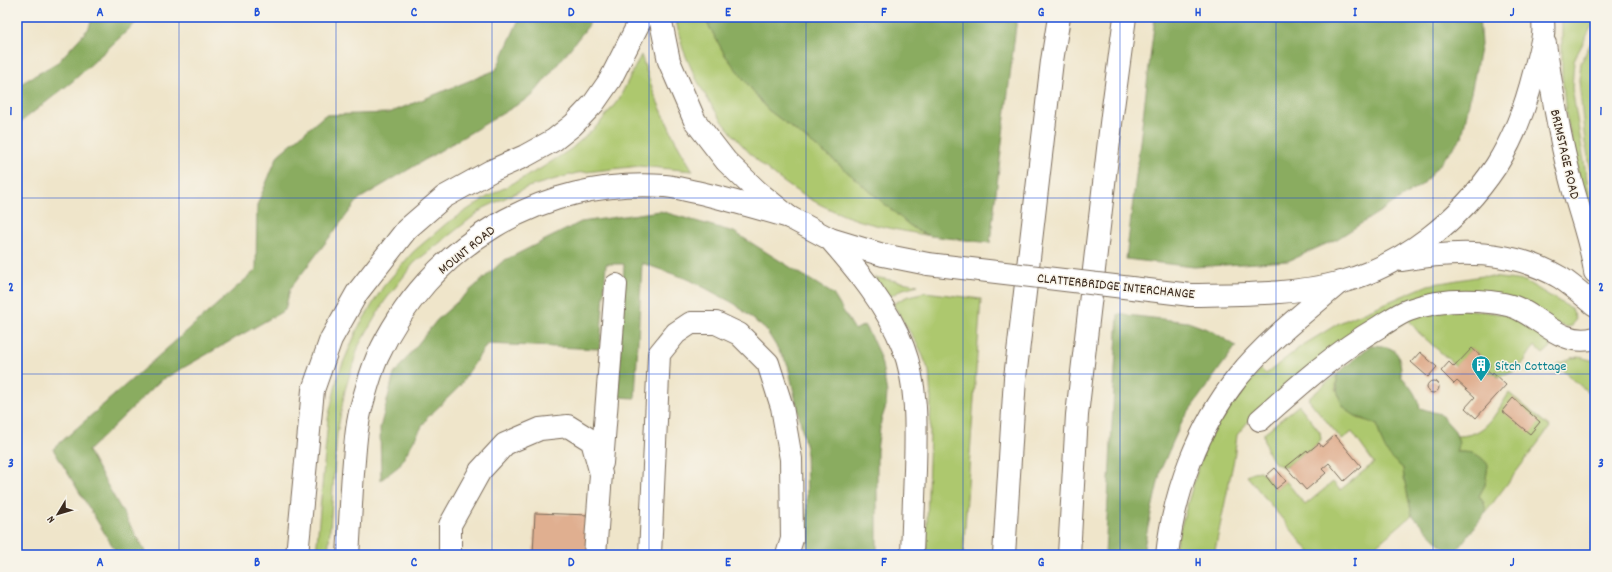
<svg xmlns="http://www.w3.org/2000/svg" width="1612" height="572" viewBox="0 0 1612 572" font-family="Dekko,sans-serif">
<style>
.green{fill:#adc86e;stroke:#747946}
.forest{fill:#8aac61;stroke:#626b40}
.building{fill:#e0af90}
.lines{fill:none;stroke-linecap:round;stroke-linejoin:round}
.minor-casing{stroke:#7a6b5a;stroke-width:24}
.major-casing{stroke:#7a6b5a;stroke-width:24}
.highway-casing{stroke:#7a6b5a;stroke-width:24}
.minor{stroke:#fff;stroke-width:22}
.major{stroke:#fff;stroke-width:22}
.highway{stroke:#fff;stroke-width:22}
.major-bridge-casing{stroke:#7a6b5a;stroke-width:24;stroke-linecap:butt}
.major-bridge{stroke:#fff;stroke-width:22}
.grid{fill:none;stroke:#1d4ed8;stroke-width:1;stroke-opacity:0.55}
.labels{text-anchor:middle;stroke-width:3;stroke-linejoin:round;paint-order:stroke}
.street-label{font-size:14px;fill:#3b2a1e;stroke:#f7f3e8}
.culture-label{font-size:14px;fill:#0d838f;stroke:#f7f3e8;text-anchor:start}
.neatline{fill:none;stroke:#1d4ed8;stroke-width:1.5}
.grid-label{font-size:13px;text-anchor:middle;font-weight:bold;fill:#1d4ed8}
</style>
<rect width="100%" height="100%" fill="#f7f3e8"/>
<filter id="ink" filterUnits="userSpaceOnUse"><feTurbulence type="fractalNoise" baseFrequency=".025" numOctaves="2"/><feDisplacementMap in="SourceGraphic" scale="8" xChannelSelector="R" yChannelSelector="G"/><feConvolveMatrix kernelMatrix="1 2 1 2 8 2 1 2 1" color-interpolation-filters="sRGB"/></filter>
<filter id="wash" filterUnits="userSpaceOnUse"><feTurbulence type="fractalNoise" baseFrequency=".012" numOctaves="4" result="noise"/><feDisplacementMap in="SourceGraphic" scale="16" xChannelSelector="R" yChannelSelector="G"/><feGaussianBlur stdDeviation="0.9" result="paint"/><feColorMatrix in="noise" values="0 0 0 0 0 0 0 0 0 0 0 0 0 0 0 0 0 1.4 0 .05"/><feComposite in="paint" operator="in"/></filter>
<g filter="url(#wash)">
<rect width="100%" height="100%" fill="#efe5ca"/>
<g class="green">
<path d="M675,17H704L725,55L767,109L830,157L908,224L918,231L931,236C898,230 865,225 834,211C763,180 711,121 683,49C680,39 678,28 675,17Z"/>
<polygon points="1562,17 1595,17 1595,20 1574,60 1572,88 1588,186 1595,214 1595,223 1589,227 1566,114 1562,75"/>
<polygon points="1595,34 1595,187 1585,143 1579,80 1581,63"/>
<polygon points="641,55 655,96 674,138 693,171 639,166 577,173 528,187 484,208 414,263 384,302 359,345 345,390 337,434 328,555 316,555 328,419 338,375 358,328 383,287 413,252 447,223 487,197 540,169 571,149 599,124 619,99"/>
<polygon points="1482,276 1525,281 1572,309 1576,318 1572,326 1566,327 1452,293 1252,417 1237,435 1234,459 1214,555 1178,555 1175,547 1204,447 1232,400 1261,369 1266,374 1300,347 1339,323 1428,285"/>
<polygon points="874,277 918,285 903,289 889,297"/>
<polygon points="925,292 981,299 963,555 926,555 931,399 929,371 920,349 893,304 906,297"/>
<path d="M1451,307L1509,315L1548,339L1551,347L1543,354L1534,346C1522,365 1521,371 1498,377L1494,373L1492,375L1486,370L1490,365L1472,348L1456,366L1419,333L1407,318Z"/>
<polygon points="1579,357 1595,361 1595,398 1556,365 1571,358"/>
<path d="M1337,374L1336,389L1357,418L1377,424C1382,444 1386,455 1403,468L1404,478L1412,515L1365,555H1312L1247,476L1253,472L1260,471L1266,476L1276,489L1286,481L1305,505L1333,482L1340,490L1374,463L1352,432L1342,440L1308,399Z"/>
<path d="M1509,393L1550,427L1486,512L1484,503L1479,496L1485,485L1488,465C1479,453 1470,452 1455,452L1459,442L1457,436C1487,436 1494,415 1509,393Z"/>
<path d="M1299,405L1320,432L1321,440L1308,452L1307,450L1286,467C1269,465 1265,449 1264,433Z"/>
</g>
<g class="forest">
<polygon points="92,17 142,17 73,81 17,125 17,86 58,62 89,28"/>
<polygon points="520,17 590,17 589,25 532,96 359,199 290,289 285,310 160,381 88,451 147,555 118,555 53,449 256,270 257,205 278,155 325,115 389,113 496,70"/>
<polygon points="704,17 1017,17 990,243 931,236 918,231 908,224 830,157 767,109 725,55"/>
<polygon points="1155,17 1479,17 1481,44 1462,137 1423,184 1337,239 1288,261 1194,267 1126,259"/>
<polygon points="660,211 734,232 833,294 855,330 864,325 871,337 878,352 882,365 887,393 886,406 881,421 877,450 877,555 805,555 808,546 806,448 788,365 766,330 735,304 690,280 642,263 635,398 618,397 624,264 606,264 600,349 487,344 459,387 427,418 399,466 381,480 380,428 394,374 437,320 503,261 581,222"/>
<polygon points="1118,314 1188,322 1212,331 1236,346 1183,419 1161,469 1146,536 1143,555 1105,555"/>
<path d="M1371,345C1396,346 1401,352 1401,376C1410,386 1417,395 1420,408L1440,414L1455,431L1459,442L1456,452C1471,452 1478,452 1488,465L1485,485L1479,496L1484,503L1486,512L1453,555H1451L1412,515L1404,478L1403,468C1385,455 1382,445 1377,424C1348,415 1335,408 1337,374Z"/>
</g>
<g id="blocks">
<g class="building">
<polygon points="1472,348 1490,365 1486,370 1492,375 1493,373 1506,385 1476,418 1465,408 1475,397 1457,381 1454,384 1441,371 1449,362 1454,367"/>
<polygon points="1420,352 1437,367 1428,377 1411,362"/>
<circle cx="1433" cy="387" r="6"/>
<polygon points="1513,398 1540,422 1530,434 1502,411"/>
<polygon points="1335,435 1361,466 1344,481 1329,463 1322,469 1326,473 1306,490 1286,467 1307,450 1308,452 1319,443 1322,447"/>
<polygon points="1275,468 1286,481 1276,489 1266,476"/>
<polygon points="535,513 589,515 588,555 533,555"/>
</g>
</g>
</g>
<g filter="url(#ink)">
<use href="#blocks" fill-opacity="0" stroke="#7a6b5a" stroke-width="1"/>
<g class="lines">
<g class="minor-casing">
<g id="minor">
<path d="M1260,420C1298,386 1336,352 1379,327C1389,321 1398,314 1409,310C1431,302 1454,300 1477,301C1491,302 1506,303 1519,309C1544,321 1564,347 1595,338"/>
<polyline points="602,463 616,285"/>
<polyline points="450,555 450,525 480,471 505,444 540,429 568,426 592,441 601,474 595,555"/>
<polyline points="650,555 659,354 676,333 691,323 716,323 739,334 768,363 782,407 791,459 792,539 787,555"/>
</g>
</g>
<g class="major-casing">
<g id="major">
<polyline points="660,17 669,61 695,121 726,161 757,191 789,217 830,239 883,255 928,264"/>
<path d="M1545,44C1552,90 1559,136 1571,181C1579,212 1591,241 1595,272"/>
<path d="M1402,260C1456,250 1512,249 1561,278C1573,286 1584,296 1595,305"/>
<path d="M1191,295C1241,294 1293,295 1342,282C1405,264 1460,220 1496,166C1514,138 1526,105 1534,73C1537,61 1541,48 1543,35C1544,29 1543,23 1543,17"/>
<polyline points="297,555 313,390 331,339 357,293 407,229 444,197 491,171 525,156 554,140 573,125 594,103 610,80 642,17"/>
<path d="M348,555C350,528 351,500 353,473C355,449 356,424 363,401C367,387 371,372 377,358C428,246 542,177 665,186C676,187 686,190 696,192C727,199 758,208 789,217"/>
</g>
</g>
<g class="highway-casing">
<g id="highway">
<path d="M830,239C858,271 888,307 903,347C918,386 916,429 915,470C914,498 913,527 912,555"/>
<polyline points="1004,555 1015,378 1052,61 1059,17"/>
<polyline points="1069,555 1077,415 1112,115 1125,17"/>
<path d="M1167,555C1174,492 1198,427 1238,377C1267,341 1305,312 1340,282"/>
</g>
</g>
<use href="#minor" class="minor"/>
<use href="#major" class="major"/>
<use href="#highway" class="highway"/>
<g class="major-bridge-casing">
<polyline id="major-bridge" points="928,264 1191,295"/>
</g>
<use href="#major-bridge" class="major-bridge"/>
</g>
</g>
<path class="grid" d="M179,17V555M336,17V555M492,17V555M649,17V555M806,17V555M963,17V555M1120,17V555M1276,17V555M1433,17V555M17,198H1595M17,374H1595"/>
<defs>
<g id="building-pin" transform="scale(1)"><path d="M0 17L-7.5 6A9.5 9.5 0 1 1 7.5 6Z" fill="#0f9aa8" stroke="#f7f3e8"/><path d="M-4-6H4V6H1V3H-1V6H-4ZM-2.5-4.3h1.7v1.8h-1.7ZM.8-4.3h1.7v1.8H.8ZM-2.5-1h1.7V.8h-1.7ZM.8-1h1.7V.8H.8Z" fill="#fff"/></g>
</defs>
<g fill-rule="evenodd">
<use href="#building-pin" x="1481" y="365"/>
</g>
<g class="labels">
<g class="street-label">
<text transform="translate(1566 154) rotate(77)" y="5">BRIMSTAGE ROAD</text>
<text transform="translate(466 249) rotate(-39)" y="5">MOUNT ROAD</text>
<text transform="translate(1116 285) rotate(6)" y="5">CLATTERBRIDGE INTERCHANGE</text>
</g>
<g class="culture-label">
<text x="1495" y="370">Sitch Cottage</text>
</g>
</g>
<rect width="1612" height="572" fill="none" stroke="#f7f3e8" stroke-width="44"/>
<g transform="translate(58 514) rotate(232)" stroke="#f7f3e8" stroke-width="3" paint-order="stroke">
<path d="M0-3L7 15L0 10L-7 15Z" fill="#3b2a1e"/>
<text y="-6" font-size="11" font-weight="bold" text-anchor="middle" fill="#3b2a1e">N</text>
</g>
<rect x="22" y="22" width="1568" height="528" class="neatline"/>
<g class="grid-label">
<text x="100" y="16">A</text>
<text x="257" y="16">B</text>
<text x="414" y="16">C</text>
<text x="571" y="16">D</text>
<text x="728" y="16">E</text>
<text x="884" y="16">F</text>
<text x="1041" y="16">G</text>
<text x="1198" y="16">H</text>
<text x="1355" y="16">I</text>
<text x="1512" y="16">J</text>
<text x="11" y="115">1</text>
<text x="1601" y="115">1</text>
<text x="11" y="291">2</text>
<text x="1601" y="291">2</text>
<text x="11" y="467">3</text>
<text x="1601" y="467">3</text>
<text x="100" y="566">A</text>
<text x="257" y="566">B</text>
<text x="414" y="566">C</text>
<text x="571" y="566">D</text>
<text x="728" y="566">E</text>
<text x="884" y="566">F</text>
<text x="1041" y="566">G</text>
<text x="1198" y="566">H</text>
<text x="1355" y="566">I</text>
<text x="1512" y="566">J</text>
</g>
</svg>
